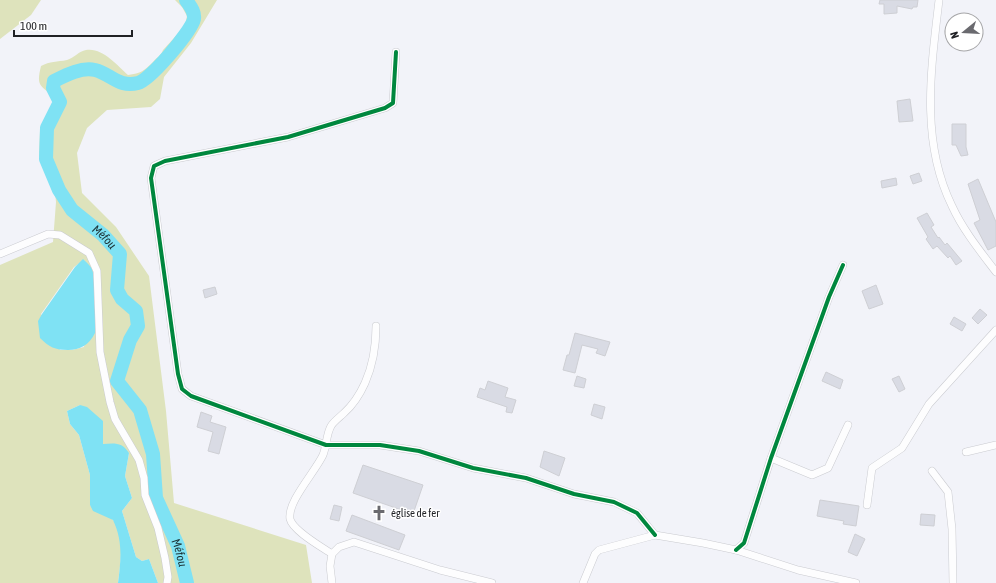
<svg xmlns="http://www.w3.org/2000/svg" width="996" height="583" viewBox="0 0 996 583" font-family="'Asap Condensed',sans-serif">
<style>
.green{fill:#dee3bc;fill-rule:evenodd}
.water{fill:#7fe2f4}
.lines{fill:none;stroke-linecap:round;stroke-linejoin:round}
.river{stroke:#7fe2f4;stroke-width:14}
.building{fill:#d9dbe4;stroke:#cecfd4}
.minor-casing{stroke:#cacbd0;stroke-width:8}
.minor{stroke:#fdfdfe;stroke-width:7}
.cycleway-casing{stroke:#fff;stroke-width:6}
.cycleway{stroke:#00873e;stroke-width:4}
.labels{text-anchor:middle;stroke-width:3;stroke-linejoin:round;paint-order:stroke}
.poi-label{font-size:11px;fill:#202125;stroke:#fff;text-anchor:start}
.water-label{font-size:12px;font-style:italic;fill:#1c3337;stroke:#fff}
</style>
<rect width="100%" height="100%" fill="#f2f3f9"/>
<g class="green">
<polygon points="0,0 41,0 31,15 0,39"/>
<path d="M175,0H217L191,43L164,77L160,99L151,107L107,110L87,128L77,153L82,193L116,227L149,276L166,411L174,503L306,545L312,583H158L149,559L142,561L136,557L122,511L132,498L125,476L129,453L103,444L80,405L67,411L70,424L79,435L90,475V505C97,509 105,513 112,519C126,531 120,566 118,583H0V265L53,242L56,202L55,192L39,156L40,131L55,107V100C43,84 35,90 41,66C50,61 57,62 67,60C74,58 79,51 86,50C102,47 117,65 128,75C141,73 144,71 153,62C157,57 161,56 163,50L185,26L187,16L182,7ZM84,260L93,277L94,290L84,347L72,350H60L41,314L74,267Z"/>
</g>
<g class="water">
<path d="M83,259C86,262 90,265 92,269C95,276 98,327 95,333C89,345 80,350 68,350C55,350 49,347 40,338L38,321L42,314L75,267Z"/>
<path d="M80,405L87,407L103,421V444C115,443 122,442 129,453L125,476L132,498L122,511L136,557L142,561L149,559L158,583H118C121,560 123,541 113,520L93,511L90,505V475L79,435L70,424L67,411Z"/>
</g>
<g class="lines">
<path class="river" id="s1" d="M186,0C190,6 195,11 194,19C191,32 150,80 138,83C119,88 111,74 95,70C81,67 66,75 54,81L53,88L60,102L47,128L46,159L59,190L72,210L103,235L120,254L117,290L122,299L136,311L138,326L130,340L117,381L140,410L153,454L156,498L178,546L187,583"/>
</g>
<g class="building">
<polygon points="880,0 918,0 917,7 913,7 912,9 897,6 897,13 884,14 884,4 879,4"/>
<polygon points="910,99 913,121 899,122 897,101"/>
<polygon points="952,124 966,124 966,147 968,155 961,156 956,145 952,145"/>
<polygon points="919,173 922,181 913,184 910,176"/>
<polygon points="896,178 897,185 882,188 881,181"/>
<polygon points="978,179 996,222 996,246 988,250 974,223 980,220 968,184"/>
<polygon points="927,213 934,225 931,227 938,238 939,237 945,245 947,243 962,261 956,265 950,256 948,258 937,246 933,249 926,239 928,237 917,218"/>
<polygon points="876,285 883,304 869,309 862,291"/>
<polygon points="215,287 217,294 205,298 203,290"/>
<polygon points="980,309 987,315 978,324 972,318"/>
<polygon points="954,317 966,324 962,331 950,324"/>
<polygon points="575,333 610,342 605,356 596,353 598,349 582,345 575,373 563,370 567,355 569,355"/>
<polygon points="826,372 843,380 840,389 822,381"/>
<polygon points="577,376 586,379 584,388 574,386"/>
<polygon points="899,376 905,389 899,392 892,379"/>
<polygon points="488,381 508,388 505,397 516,400 512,413 506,412 507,407 477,397 480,388 485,390"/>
<polygon points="594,404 605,407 602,419 591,415"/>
<polygon points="201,412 212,416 210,422 226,427 219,454 208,451 213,432 197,427"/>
<polygon points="544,451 565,458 559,476 540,467"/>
<polygon points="363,465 423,485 413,514 353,493"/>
<polygon points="820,500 859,506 856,526 843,524 844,521 817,516"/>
<polygon points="334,505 342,507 339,521 330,519"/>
<polygon points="921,514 935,515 934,526 920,525"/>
<polygon points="352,515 405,535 399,550 346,531"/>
<polygon points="855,534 865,539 857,556 848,552"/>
</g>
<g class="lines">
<g class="minor-casing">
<g id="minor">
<path d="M939,0C931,69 920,141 952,206C963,230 980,251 996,272"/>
<polyline points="396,52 393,103 385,108 288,137 165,161 154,166 151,178 178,374 182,389 191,396 326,445 380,445 419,451 473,468 526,478 574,494 614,502 637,513 655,535"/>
<polyline points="0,254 48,234 60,235 89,253 97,271 100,352 110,402 115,419 139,460 144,478 145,495 158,528 165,558 168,577 167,583"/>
<polyline points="966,452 996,445"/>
<polyline points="771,458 812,475 828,468 848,425"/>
<polyline points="932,471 948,492 952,529 953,583"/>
<polyline points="867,505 872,468 902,448 929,404 996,330"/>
<polyline points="736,550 744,543 771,458 829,297 843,265"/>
<path d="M332,554C322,547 293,531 290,519C287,502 315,472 323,455C327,445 326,435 331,426C334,421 340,417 344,413C353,405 360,394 365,383C373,365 376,345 376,326"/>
<polyline points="332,583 330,566 332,554 339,547 354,542 440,570 492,583"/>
<polyline points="583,583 595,554 599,550 655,535 703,543 736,550 798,570 856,583"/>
</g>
</g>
<use href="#minor" class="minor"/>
<g class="cycleway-casing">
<g id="cycleway">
<polyline points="396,52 393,103 385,108 288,137 165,161 154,166 151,178 178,374 182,389 191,396 326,445 380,445 419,451 473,468 526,478 574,494 614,502 637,513 655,535"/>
<polyline points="736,550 744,543 771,458 829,297 843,265"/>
</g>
</g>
<use href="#cycleway" class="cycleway"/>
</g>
<defs>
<g id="church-bare" transform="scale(1.2)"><path d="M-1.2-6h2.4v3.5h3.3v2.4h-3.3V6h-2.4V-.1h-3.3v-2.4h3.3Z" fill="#6a6a6f" stroke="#fff" stroke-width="2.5" paint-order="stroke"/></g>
</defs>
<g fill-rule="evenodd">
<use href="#church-bare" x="379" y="513"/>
</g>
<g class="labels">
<g class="poi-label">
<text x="391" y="517">église de fer</text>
</g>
<g class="water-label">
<text dy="4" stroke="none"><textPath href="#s1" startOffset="379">Méfou</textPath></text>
<text dy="4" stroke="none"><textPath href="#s1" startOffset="728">Méfou</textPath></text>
</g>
</g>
<g transform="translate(964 32) rotate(252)"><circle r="19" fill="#ffffff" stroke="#a6a6a8"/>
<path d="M0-3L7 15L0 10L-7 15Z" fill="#6a6a6f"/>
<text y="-6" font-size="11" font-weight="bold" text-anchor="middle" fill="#202125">N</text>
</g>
<path d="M14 30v6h118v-6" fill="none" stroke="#202125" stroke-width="2"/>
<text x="20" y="30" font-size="12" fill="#202125" stroke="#ffffff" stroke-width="3" paint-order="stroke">100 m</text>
</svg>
